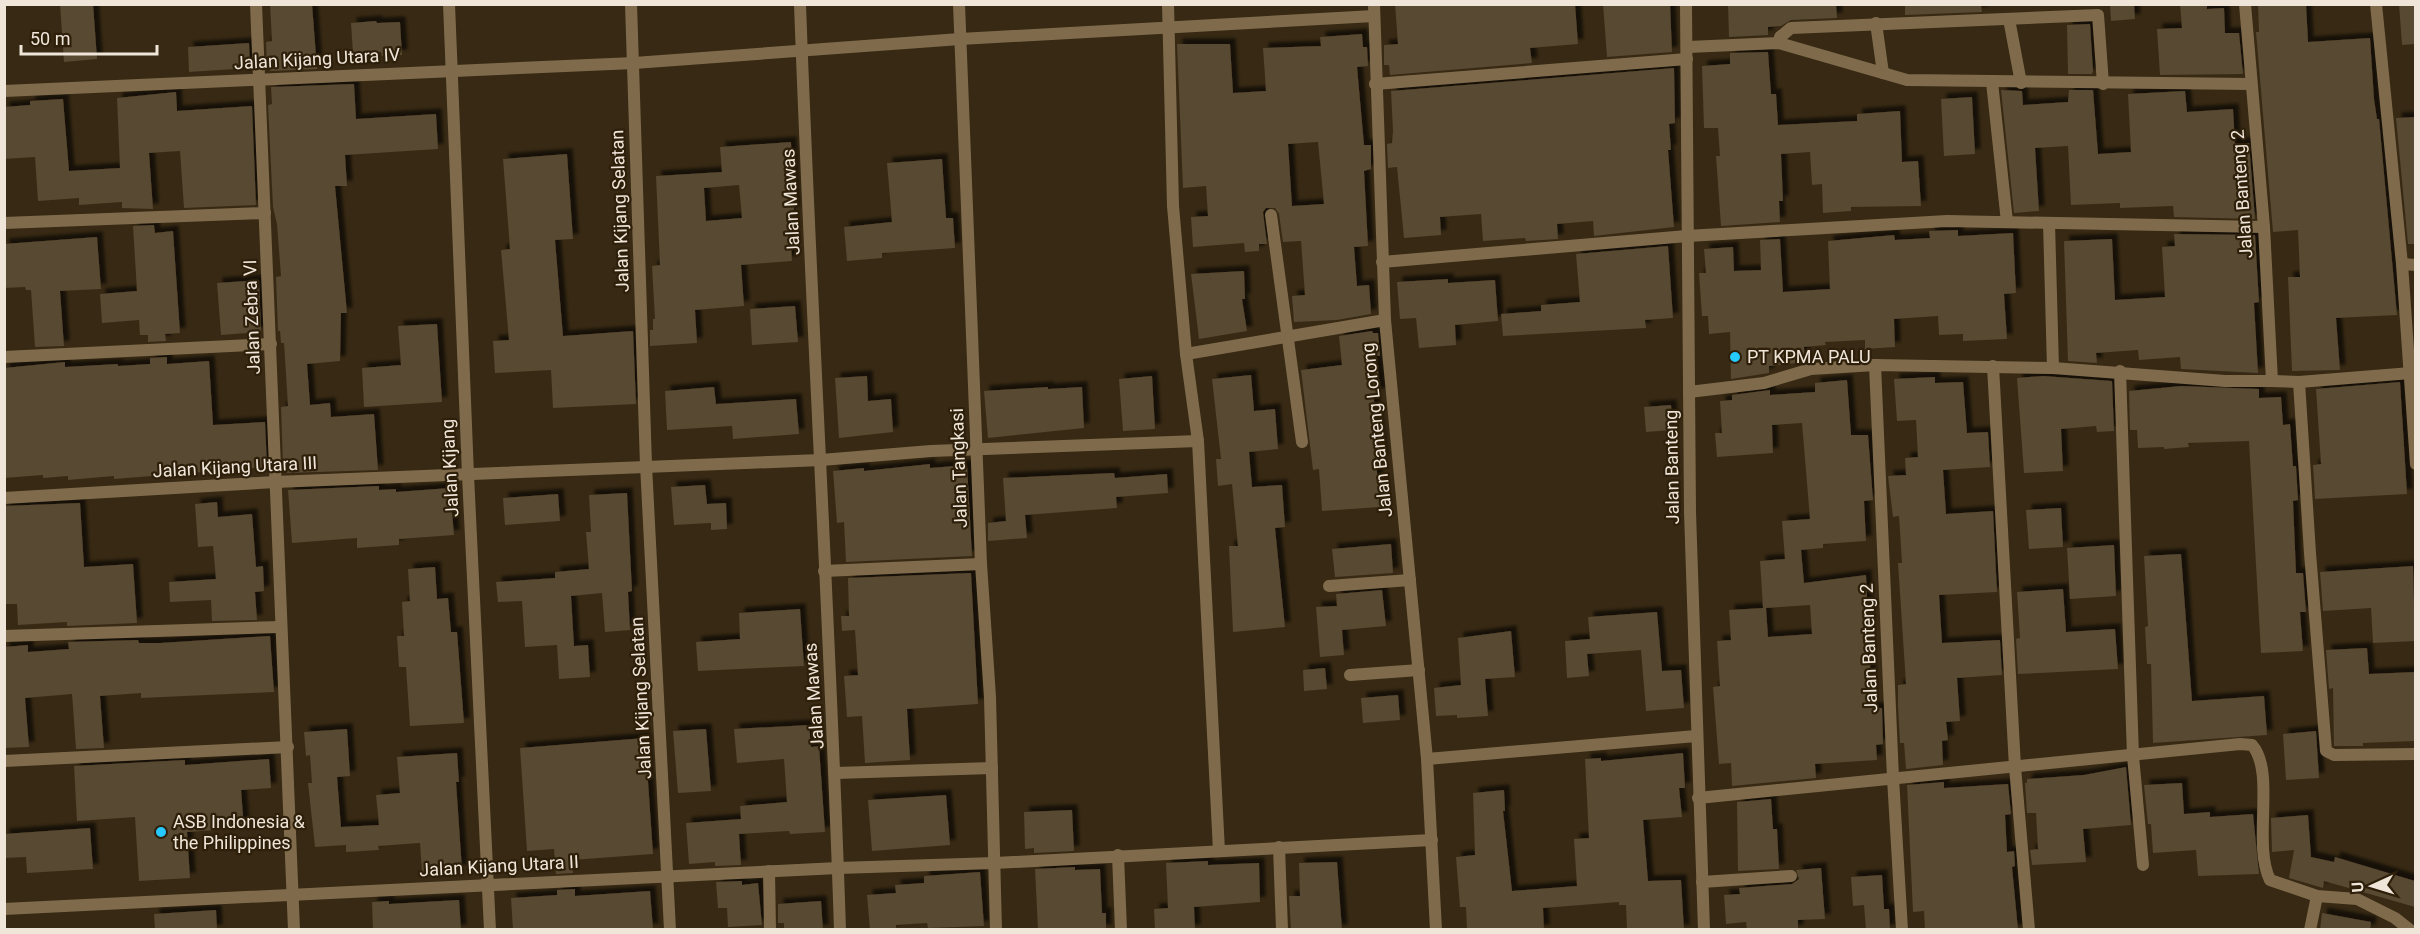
<svg xmlns="http://www.w3.org/2000/svg" width="2420" height="934" viewBox="0 0 2420 934" font-family="Roboto,sans-serif">
<style>
.building{fill:#584831;fill-rule:evenodd;filter:url(#shadow)}
.lines{fill:none;stroke-linecap:round;stroke-linejoin:round}
.minor{stroke:#7f6b4c;stroke-width:12}
.tertiary{stroke:#7f6b4c;stroke-width:12}
.poi-dot{fill:#26c9fe;stroke:#2d1f09;stroke-width:2}
.labels{text-anchor:middle;stroke-width:4.5;stroke-linejoin:round;paint-order:stroke}
.street-label{font-size:18px;fill:#efe5d8;stroke:#2d1f09}
.poi-label{font-size:18px;fill:#efe5d8;stroke:#2d1f09;text-anchor:start}
</style>
<defs>
<filter id="shadow"><feDropShadow dx="5.5" dy="-5.5" stdDeviation="1.5" flood-color="#0009"/></filter>
</defs>
<rect width="100%" height="100%" fill="#372913"/>
<g class="building">
<polygon points="60,4 93,4 97,59 64,62"/>
<polygon points="270,4 312,4 317,69 270,71 269,66 267,67 266,42 272,41"/>
<polygon points="1395,4 1575,4 1578,44 1530,48 1532,63 1390,75 1389,65 1384,65 1384,45 1398,44"/>
<polygon points="1603,4 1670,4 1672,52 1607,57"/>
<polygon points="1728,4 1836,4 1837,18 1791,20 1781,26 1768,27 1768,35 1729,37"/>
<polygon points="1905,4 1981,4 1982,12 1905,15"/>
<polygon points="2110,4 2134,4 2135,19 2111,21"/>
<polygon points="2180,4 2207,4 2207,9 2224,8 2225,33 2239,33 2243,74 2160,75 2157,29 2182,28"/>
<polygon points="2258,4 2306,4 2308,42 2370,38 2374,99 2377,119 2379,119 2397,315 2336,318 2340,370 2292,371 2288,277 2300,277 2298,230 2273,232 2256,32 2259,32"/>
<polygon points="2399,4 2415,4 2415,44 2402,45"/>
<polygon points="376,21 377,23 400,22 402,55 382,56 381,52 353,54 351,23"/>
<polygon points="2090,24 2093,71 2092,74 2068,74 2067,25"/>
<path d="M1362,34L1363,47H1367L1368,66L1357,67L1364,145H1371V169L1364,171L1368,246L1354,247L1357,286L1369,285L1371,314L1337,320L1294,322L1292,296L1305,295L1301,241L1283,242L1279,214L1275,208H1266L1263,212L1267,244H1259V251L1245,252L1244,243L1193,247L1191,217L1208,216L1206,186L1183,188L1177,44H1230L1233,93L1266,91L1263,48L1321,46L1320,37ZM1318,142L1324,204L1292,206L1288,144Z"/>
<polygon points="249,43 250,68 189,72 188,47"/>
<polygon points="1768,52 1771,94 1776,94 1778,125 1857,121 1857,114 1900,111 1902,162 1918,161 1921,206 1851,207 1851,211 1823,213 1822,184 1812,185 1810,152 1781,154 1783,201 1779,201 1780,222 1721,226 1716,156 1720,156 1718,128 1704,128 1702,66 1730,64 1730,53"/>
<polygon points="1674,68 1675,123 1669,124 1671,150 1668,150 1674,227 1594,236 1593,221 1557,224 1558,239 1526,241 1525,238 1483,241 1481,214 1440,217 1441,235 1404,238 1397,167 1388,168 1387,144 1392,143 1393,131 1391,91"/>
<polygon points="354,84 356,119 436,114 438,149 345,155 347,186 335,186 347,313 341,313 340,361 307,364 310,405 330,403 331,417 374,414 378,470 287,473 283,466 281,407 288,406 284,343 281,343 280,331 278,331 276,277 281,276 277,224 273,207 268,105 272,104 271,87"/>
<polygon points="2001,90 2022,91 2023,105 2068,102 2069,90 2093,90 2098,154 2131,152 2128,94 2185,91 2187,112 2233,109 2235,143 2249,143 2255,219 2174,217 2173,206 2120,208 2120,203 2071,205 2068,146 2035,148 2039,211 2014,213"/>
<polygon points="176,92 177,111 252,106 256,205 184,208 180,151 149,153 153,209 122,208 122,202 79,205 79,198 38,201 35,157 4,159 4,107 30,105 30,101 63,99 69,171 120,168 117,98"/>
<polygon points="1972,97 1975,154 1944,156 1941,99"/>
<polygon points="2415,117 2415,244 2408,244 2396,118"/>
<path d="M791,142L794,212H789L792,261L741,265L744,306L695,310L697,343L650,346V330H653V319H655L652,266L660,265L656,176L722,172L720,147ZM739,185L742,218L706,221L704,188Z"/>
<polygon points="567,154 573,239 555,240 563,336 633,331 636,404 553,408 551,370 495,373 493,341 509,340 501,250 510,249 503,159"/>
<polygon points="942,159 946,218 953,218 955,248 882,253 882,258 847,261 844,227 892,222 887,163"/>
<polygon points="154,225 155,233 173,231 180,333 165,334 166,341 148,342 148,335 140,335 139,320 102,323 100,294 137,291 133,226"/>
<polygon points="1958,230 1958,236 2013,233 2016,293 2004,294 2007,339 1963,341 1963,334 1939,335 1938,316 1894,319 1895,347 1865,349 1865,340 1825,342 1826,345 1804,347 1805,362 1769,366 1769,373 1731,379 1730,332 1709,334 1708,316 1702,316 1699,273 1706,273 1704,249 1733,247 1734,271 1761,270 1760,240 1780,239 1783,292 1830,289 1828,241 1894,235 1895,240 1930,238 1929,231"/>
<polygon points="2174,234 2255,235 2259,302 2254,303 2258,373 2181,369 2180,357 2139,360 2138,350 2096,353 2097,363 2068,361 2064,241 2112,239 2115,300 2165,297 2162,247 2175,246"/>
<polygon points="97,237 101,289 60,291 64,346 35,347 31,290 26,290 25,287 4,288 4,244"/>
<polygon points="1668,246 1673,318 1645,320 1646,328 1503,336 1501,314 1541,311 1541,305 1580,302 1576,254"/>
<polygon points="1244,271 1245,299 1242,299 1247,331 1199,339 1191,274"/>
<polygon points="1448,279 1448,283 1495,280 1498,321 1455,325 1456,345 1419,348 1416,318 1400,319 1397,282"/>
<polygon points="259,280 261,332 221,335 217,283"/>
<polygon points="795,306 798,342 752,345 750,309"/>
<polygon points="437,324 442,402 364,407 362,368 401,365 398,326"/>
<polygon points="1372,331 1373,333 1378,333 1380,356 1376,356 1381,393 1373,394 1383,459 1376,460 1380,507 1322,511 1319,469 1313,470 1301,370 1342,365 1339,336"/>
<polygon points="167,357 167,364 209,361 213,425 265,422 267,467 114,479 114,476 68,480 68,476 43,478 43,475 4,478 4,368 65,362 65,367 118,364 118,366 150,364 150,358"/>
<polygon points="1251,375 1254,411 1275,409 1278,449 1249,452 1252,487 1282,485 1285,527 1275,528 1285,627 1233,632 1229,546 1238,546 1232,484 1218,486 1216,459 1221,459 1212,379"/>
<polygon points="867,376 868,401 891,399 893,432 839,438 835,378"/>
<polygon points="1152,376 1155,429 1123,431 1119,379"/>
<polygon points="2043,376 2112,381 2114,431 2097,432 2096,426 2061,429 2063,471 2024,473 2017,378"/>
<polygon points="1935,377 1935,383 1963,382 1967,433 1988,432 1990,467 1943,470 1946,514 1993,511 1997,592 1939,595 1942,643 2000,640 2002,675 1957,678 1960,721 1946,722 1948,740 1942,741 1943,765 1906,769 1904,743 1900,743 1898,706 1898,685 1906,684 1898,563 1902,563 1899,516 1893,517 1888,476 1906,475 1905,458 1918,457 1916,420 1897,421 1894,379"/>
<path d="M1847,380L1851,435H1868L1873,500L1864,501L1866,541L1823,544V548L1801,550L1804,583L1866,575L1872,708H1882L1883,744L1876,745L1877,760L1815,764L1816,778L1732,786L1731,763L1719,764L1713,687L1720,686L1717,641L1731,640L1729,610L1763,608L1760,561L1785,559L1782,521L1810,519L1802,423L1772,425L1773,453L1717,457L1715,433H1722L1720,401L1732,400V395L1770,390V395L1815,392V383ZM1810,605L1812,634L1768,637L1766,608Z"/>
<polygon points="2400,382 2407,494 2315,499 2313,465 2321,464 2316,389"/>
<polygon points="2181,386 2259,389 2259,398 2281,397 2283,425 2290,424 2293,466 2296,466 2298,500 2293,501 2296,573 2303,573 2306,612 2300,612 2303,651 2261,653 2249,441 2188,443 2189,447 2164,449 2164,447 2138,448 2137,430 2130,430 2129,391"/>
<polygon points="714,387 716,404 796,399 799,434 733,439 732,426 667,430 665,391"/>
<polygon points="1048,387 1048,389 1082,387 1084,428 988,438 984,391"/>
<polygon points="1671,405 1673,430 1646,432 1644,407"/>
<polygon points="930,464 930,468 967,465 972,556 846,562 844,522 837,523 833,471 864,468 864,471"/>
<polygon points="1114,473 1115,478 1167,474 1168,493 1116,497 1117,508 1025,515 1027,538 988,541 988,523 1006,521 1003,478"/>
<polygon points="705,485 707,504 726,503 727,529 711,530 711,523 674,525 671,487"/>
<polygon points="379,486 379,490 396,489 396,492 450,488 454,535 399,539 399,545 357,548 357,538 292,543 288,490"/>
<polygon points="627,493 632,591 628,592 630,630 605,632 602,593 571,596 574,646 588,645 590,677 559,679 557,645 525,647 522,601 498,602 496,582 555,578 555,572 589,569 586,532 591,532 589,495"/>
<polygon points="558,494 560,521 505,525 503,498"/>
<polygon points="217,502 218,517 252,514 256,567 263,566 264,591 255,592 257,620 212,621 211,600 170,602 169,582 216,579 213,546 198,547 195,504"/>
<polygon points="80,503 84,567 133,564 137,623 67,626 67,622 18,625 17,604 4,604 4,506"/>
<polygon points="2061,508 2063,547 2029,549 2026,510"/>
<polygon points="1391,544 1393,573 1335,577 1332,549"/>
<polygon points="2114,545 2116,596 2070,599 2067,548"/>
<polygon points="2181,554 2192,701 2264,696 2267,735 2153,743 2151,664 2147,664 2145,627 2148,626 2144,556"/>
<polygon points="2413,566 2415,641 2373,643 2371,608 2323,611 2320,572"/>
<polygon points="435,567 437,599 448,598 451,632 457,632 464,723 410,726 406,667 399,667 397,636 404,636 402,602 410,601 408,569"/>
<polygon points="971,573 978,704 907,709 910,760 865,763 862,716 847,717 844,676 858,675 855,630 842,631 841,616 849,616 848,578"/>
<polygon points="2063,589 2066,632 2115,629 2118,669 2018,674 2016,639 2020,638 2017,592"/>
<polygon points="1382,590 1386,626 1342,630 1344,655 1320,657 1316,607 1337,606 1336,594"/>
<polygon points="800,609 804,666 698,671 696,642 740,639 739,613"/>
<polygon points="1657,612 1662,671 1681,670 1684,708 1646,711 1641,650 1587,654 1589,676 1567,678 1565,641 1590,639 1588,617"/>
<polygon points="1511,631 1515,677 1485,679 1488,716 1457,718 1457,715 1436,716 1434,688 1461,685 1458,638"/>
<polygon points="270,636 274,692 141,698 141,693 100,696 104,748 76,749 72,694 25,698 29,747 4,748 4,647 28,645 28,652 69,649 68,642 138,640 139,643 160,643"/>
<polygon points="2367,648 2369,674 2415,672 2415,741 2363,743 2363,746 2334,746 2333,688 2329,689 2326,650"/>
<polygon points="1325,668 1327,689 1304,691 1303,670"/>
<polygon points="1398,695 1400,720 1363,723 1361,698"/>
<polygon points="809,725 811,747 819,746 825,832 790,834 789,831 739,834 741,865 715,866 715,862 689,864 686,823 741,819 740,806 787,802 784,759 737,763 734,729"/>
<polygon points="347,729 350,776 337,777 341,827 379,825 376,795 400,793 397,757 457,753 459,782 456,782 462,870 422,873 420,843 378,846 379,850 346,852 346,845 315,847 308,783 312,783 310,755 306,756 304,732"/>
<polygon points="706,729 711,791 678,793 673,731"/>
<polygon points="2316,731 2319,778 2286,780 2283,734"/>
<polygon points="645,738 653,854 572,860 573,873 556,874 554,849 527,851 520,748"/>
<polygon points="1683,753 1685,788 1679,788 1682,817 1643,820 1648,881 1681,880 1684,930 1627,930 1626,905 1619,905 1619,902 1543,908 1544,930 1467,930 1466,907 1460,907 1456,857 1475,855 1473,793 1504,790 1505,811 1503,811 1512,891 1577,886 1574,839 1589,838 1585,759 1601,758 1601,761"/>
<polygon points="269,759 271,788 241,790 244,828 187,832 190,878 139,881 135,817 77,821 74,766 185,760 185,765"/>
<polygon points="2126,767 2131,825 2083,829 2086,862 2032,865 2030,850 2038,849 2036,813 2027,813 2025,783 2027,783 2027,779 2084,775"/>
<polygon points="1944,782 1944,788 2008,784 2011,814 2005,815 2007,852 2014,851 2015,866 2012,867 2018,930 1925,930 1924,911 1913,912 1907,785"/>
<polygon points="2182,783 2184,814 2210,812 2210,817 2253,814 2259,874 2198,876 2196,850 2153,853 2151,824 2148,824 2144,785"/>
<polygon points="946,795 950,845 872,851 868,800"/>
<polygon points="1771,799 1773,829 1777,829 1779,869 1738,871 1737,802"/>
<polygon points="1072,810 1074,851 1034,853 1034,848 1025,849 1024,812"/>
<polygon points="2308,815 2311,857 2334,862 2335,857 2415,881 2415,907 2324,881 2323,888 2289,878 2294,850 2272,852 2271,818"/>
<polygon points="90,828 93,869 27,873 26,857 4,858 4,834"/>
<polygon points="1208,861 1208,865 1259,863 1260,902 1194,907 1195,930 1155,930 1154,909 1168,908 1166,863"/>
<polygon points="1337,862 1342,930 1291,930 1289,896 1300,896 1299,863"/>
<polygon points="1075,867 1075,870 1100,869 1102,913 1106,913 1106,930 1038,930 1035,869"/>
<polygon points="1821,868 1825,919 1798,920 1798,930 1747,930 1746,922 1726,924 1724,895 1740,894 1739,888 1792,884 1799,879 1796,870"/>
<polygon points="980,872 984,926 928,928 927,923 896,925 896,930 870,930 867,895 896,893 895,885 924,883 924,876"/>
<polygon points="1882,875 1884,909 1889,909 1890,930 1866,930 1864,905 1853,906 1851,877"/>
<polygon points="742,881 742,885 758,883 762,925 728,927 727,908 718,908 716,882"/>
<polygon points="575,889 575,896 650,891 653,929 513,930 511,898 557,895 557,890"/>
<polygon points="459,900 461,930 373,930 372,902 389,901 389,904"/>
<polygon points="821,901 823,930 784,930 784,923 778,923 778,904"/>
<polygon points="216,910 217,930 155,930 154,914"/>
<polygon points="2322,913 2371,922 2370,930 2320,930"/>
</g>
<g class="lines">
<g class="minor">
<polyline points="256,4 294,930"/>
<polyline points="631,4 646,465 670,930"/>
<path d="M800,4C811,313 830,621 840,930"/>
<polyline points="959,4 981,564 990,697 996,930"/>
<polyline points="1168,4 1173,206 1186,354 1198,441 1219,851"/>
<polyline points="1374,4 1385,320 1427,759 1436,930"/>
<polyline points="2376,4 2402,264 2416,464"/>
<polyline points="2009,19 2021,83"/>
<polyline points="1876,23 1883,73"/>
<polyline points="1779,43 1780,37 1791,28 2098,15 2103,84"/>
<polyline points="1688,47 1779,43 1907,80 2251,84"/>
<polyline points="1992,82 2007,222"/>
<polyline points="1375,84 1687,59"/>
<polyline points="4,91 634,63 960,39 1374,16"/>
<polyline points="1271,215 1302,442"/>
<polyline points="4,223 265,213"/>
<polyline points="2049,223 2053,368"/>
<polyline points="1382,262 1687,236 1947,221 2264,227"/>
<polyline points="2402,264 2416,265"/>
<polyline points="1186,354 1385,320"/>
<polyline points="4,357 271,344"/>
<polyline points="1875,365 1893,778 1902,930"/>
<polyline points="1993,366 2015,767 2029,930"/>
<polyline points="2120,371 2133,756 2143,865"/>
<polyline points="2272,381 2299,382 2411,373"/>
<polyline points="2299,382 2310,553 2326,751 2334,755 2416,754"/>
<polyline points="1689,392 1764,383 1811,369 1875,365 2053,368 2225,381 2272,381 2264,227 2245,4"/>
<polyline points="4,498 275,482 821,460 931,451 1198,441"/>
<polyline points="824,571 981,564"/>
<polyline points="1329,586 1410,580"/>
<polyline points="4,636 280,627"/>
<polyline points="1350,675 1419,670"/>
<polyline points="1427,759 1696,736"/>
<polyline points="4,761 288,747"/>
<polyline points="836,773 992,768"/>
<path d="M1698,798L2240,744L2252,745C2276,772 2252,844 2270,880L2317,896L2357,899L2395,918L2410,930"/>
<polyline points="1279,847 1282,930"/>
<polyline points="1118,855 1121,930"/>
<polyline points="769,871 770,930"/>
<polyline points="1702,882 1791,876"/>
<polyline points="4,909 838,868 995,863 1432,840"/>
<polyline points="2310,930 2317,896"/>
</g>
<g class="tertiary">
<polyline points="449,4 468,475 490,930"/>
<polyline points="1686,4 1690,512 1704,930"/>
</g>
</g>
<g class="poi-dot">
<circle cx="1735" cy="357" r="6"/>
<circle cx="161" cy="832" r="6"/>
</g>
<g class="labels">
<g class="street-label">
<text transform="translate(317 59) rotate(-3)" y="6">Jalan Kijang Utara IV</text>
<text transform="translate(2242 194) rotate(-94)" y="6">Jalan Banteng 2</text>
<text transform="translate(791 202) rotate(-93)" y="6">Jalan Mawas</text>
<text transform="translate(620 211) rotate(-92)" y="6">Jalan Kijang Selatan</text>
<text transform="translate(252 317) rotate(-92)" y="6">Jalan Zebra VI</text>
<text transform="translate(1377 430) rotate(-96)" y="6">Jalan Banteng Lorong</text>
<text transform="translate(235 467) rotate(-3)" y="6">Jalan Kijang Utara III</text>
<text transform="translate(1672 467) rotate(-91)" y="6">Jalan Banteng</text>
<text transform="translate(450 468) rotate(-93)" y="6">Jalan Kijang</text>
<text transform="translate(959 468) rotate(-92)" y="6">Jalan Tangkasi</text>
<text transform="translate(1869 648) rotate(-92)" y="6">Jalan Banteng 2</text>
<text transform="translate(814 696) rotate(-94)" y="6">Jalan Mawas</text>
<text transform="translate(641 698) rotate(-93)" y="6">Jalan Kijang Selatan</text>
<text transform="translate(499 866) rotate(-3)" y="6">Jalan Kijang Utara II</text>
</g>
<g class="poi-label">
<text x="1747" y="363">PT KPMA PALU</text>
<text x="173" y="828">ASB Indonesia &amp;<tspan x="173" dy="21">the Philippines</tspan></text>
</g>
</g>
<rect width="2420" height="934" fill="none" stroke="#efe5d8" stroke-width="12"/>
<g transform="translate(2372 886) rotate(266)" stroke="#2d1f09" stroke-width="4.5" paint-order="stroke">
<path d="M0-4.5L10 22L0 15L-10 22Z" fill="#efe5d8"/>
<text y="-9" font-size="16" font-weight="bold" text-anchor="middle" fill="#efe5d8">U</text>
</g>
<path d="M21 45v9h136v-9" fill="none" stroke="#efe5d8" stroke-width="3"/>
<text x="30" y="45" font-size="18" fill="#efe5d8" stroke="#2d1f09" stroke-width="4.5" paint-order="stroke">50 m</text>
</svg>
